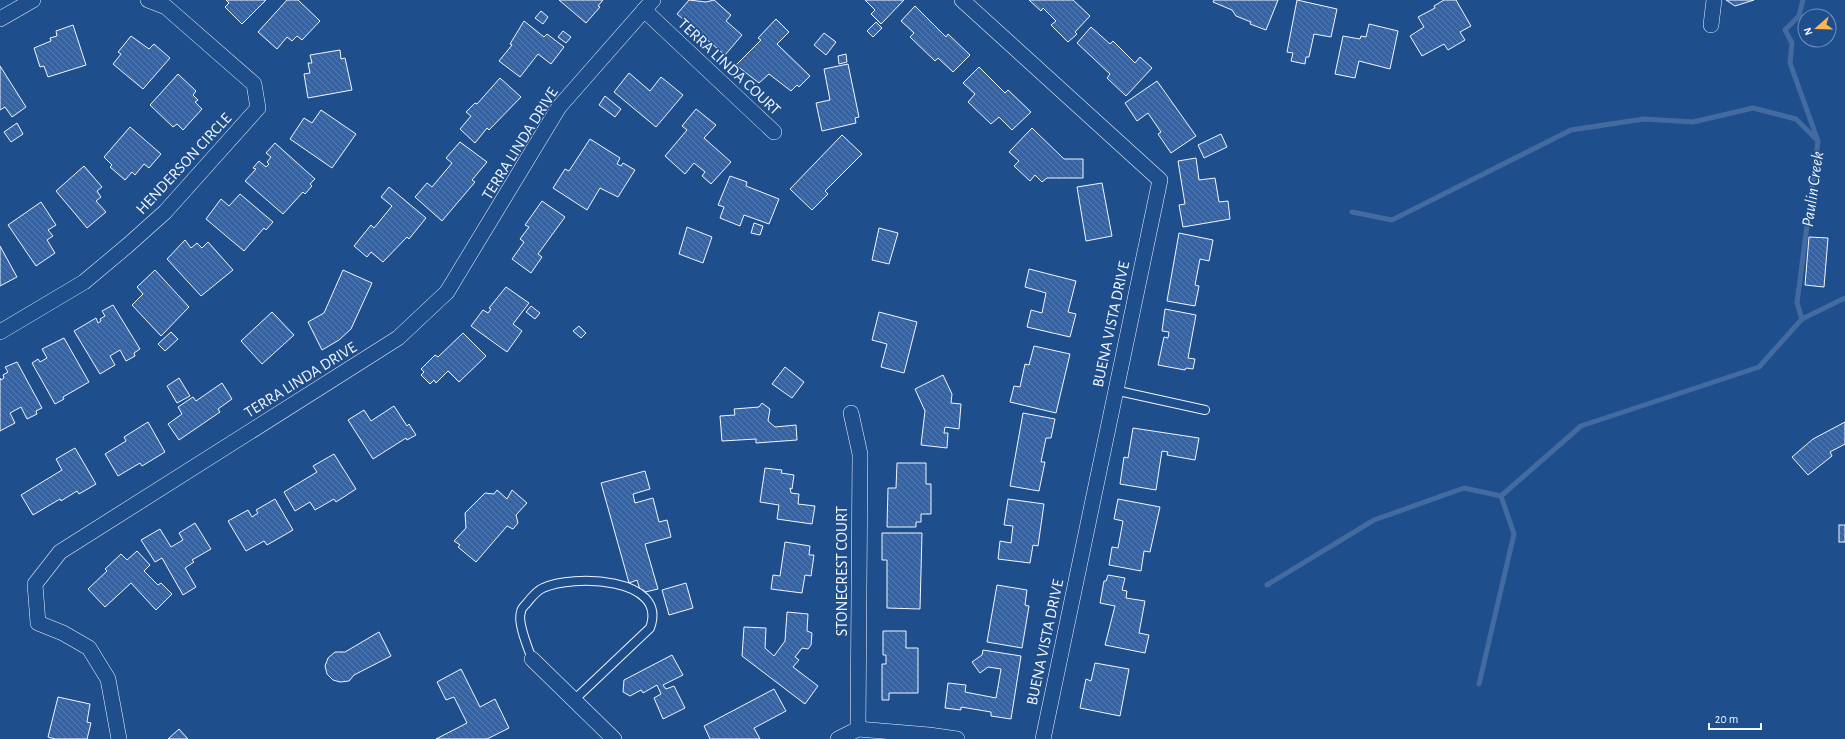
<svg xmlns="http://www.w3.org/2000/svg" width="1845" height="739" viewBox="0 0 1845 739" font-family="'Alegreya Sans',sans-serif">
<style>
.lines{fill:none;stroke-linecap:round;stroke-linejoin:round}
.stream{stroke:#446ba0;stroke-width:5}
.building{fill:url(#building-back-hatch);stroke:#f2f6ff}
.lane-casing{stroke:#f2f6ff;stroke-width:10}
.street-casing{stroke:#f2f6ff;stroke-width:16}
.lane{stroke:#1f4e8c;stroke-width:8}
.street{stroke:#1f4e8c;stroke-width:15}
.labels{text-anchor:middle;stroke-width:3;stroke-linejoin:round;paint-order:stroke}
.street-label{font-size:16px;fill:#f2f6ff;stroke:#1f4e8c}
.water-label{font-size:17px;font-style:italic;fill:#f2f6ff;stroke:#1f4e8c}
</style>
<defs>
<pattern id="building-back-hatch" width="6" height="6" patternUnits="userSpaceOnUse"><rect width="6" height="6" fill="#3563a3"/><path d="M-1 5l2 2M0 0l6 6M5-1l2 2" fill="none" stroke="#537ab1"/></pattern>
</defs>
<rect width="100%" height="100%" fill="#1f4e8c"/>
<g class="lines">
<g class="stream">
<polyline points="1352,212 1392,220 1571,130 1644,119 1693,122 1753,108 1796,119 1818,141"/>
<polyline points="1802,319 1797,303 1818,141 1790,63 1792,43 1785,30 1799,16 1803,0"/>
<polyline points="1267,585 1374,520 1464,488 1501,496"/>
<polyline points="1479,684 1514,534 1501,496 1581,426 1759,367 1802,319 1845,298"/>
</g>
</g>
<g class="building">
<polygon points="226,0 266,0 242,24 225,7 229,3"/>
<polygon points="287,0 298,0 320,21 302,40 297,36 292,41 287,37 277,49 258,32"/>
<polygon points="559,0 603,0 598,6 600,7 586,23"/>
<polygon points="689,0 706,2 714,0 731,15 726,21 742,35 725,55 677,14"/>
<polygon points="865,0 904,0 881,24 871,14 875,10"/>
<polygon points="1029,0 1073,0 1090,16 1075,32 1077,34 1068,42 1051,25 1056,21 1043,8 1041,11"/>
<polygon points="1214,0 1278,0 1266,30 1250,24 1251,22 1236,16 1232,10 1213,2"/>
<polygon points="1297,0 1337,9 1331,37 1314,34 1309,57 1306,57 1305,64 1291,61 1293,53 1287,52"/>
<polygon points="1444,0 1456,0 1471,26 1460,32 1465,40 1448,50 1444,44 1422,56 1410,36 1424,27 1418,17 1435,8 1434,6"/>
<polygon points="1726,0 1754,0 1735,6"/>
<polygon points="915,6 946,37 948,34 970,55 953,72 938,58 935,61 910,37 914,33 901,21"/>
<polygon points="541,11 548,17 543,24 535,18"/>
<polygon points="776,19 789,32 777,44 810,76 799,87 797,85 791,91 769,74 759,83 736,65 761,40 758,38"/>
<polygon points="524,21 544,37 547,34 564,47 551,64 538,54 520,77 499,61 512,45 510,44"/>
<polygon points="876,22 882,28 873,37 867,31"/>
<polygon points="1369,24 1398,31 1390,69 1359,61 1355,78 1335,74 1343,36 1360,39 1361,36 1366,37"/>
<polygon points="73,25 86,65 48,77 44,66 40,67 34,48 51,41 50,38 57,36 56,31"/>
<polygon points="1091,27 1110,44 1113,41 1135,63 1140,57 1152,68 1126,96 1107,78 1110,74 1077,43"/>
<polygon points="563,31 571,37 566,43 558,37"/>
<polygon points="824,33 836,42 826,55 814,45"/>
<polygon points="131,36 149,49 154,44 170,58 143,89 113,64 121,54 118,52"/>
<polygon points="340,50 341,59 345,58 352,90 308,98 304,74 310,73 308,63 312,63 310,55"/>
<polygon points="846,54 847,62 839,64 838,56"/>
<polygon points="848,64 859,117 855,118 856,123 822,131 816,103 830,100 824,69"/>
<polygon points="0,66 26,107 12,117 5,107 0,110"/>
<polygon points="979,67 1005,93 1008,90 1031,112 1012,130 999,117 991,124 968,102 975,94 963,83"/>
<polygon points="629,73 650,91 661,77 683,95 656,127 614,92"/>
<polygon points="178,74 196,91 193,95 198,100 195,102 202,109 183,130 177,124 173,127 150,105"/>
<polygon points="500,78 521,97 489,130 487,128 475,143 460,129 471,116 466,112 475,103 477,104"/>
<polygon points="1157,81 1196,136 1171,153 1158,134 1161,132 1148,113 1137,121 1125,103"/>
<polygon points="605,96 621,109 615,117 599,105"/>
<polygon points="696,109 716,125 704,138 731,162 711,184 702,176 705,172 694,163 685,174 665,156 687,130 682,126"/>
<polygon points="321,110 356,134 332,168 290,139 304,118 312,123"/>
<polygon points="17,123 23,134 11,142 4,132"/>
<polygon points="130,127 161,154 149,168 144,164 135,175 132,172 125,180 110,167 112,165 104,157"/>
<polygon points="1032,128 1064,159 1083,159 1083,178 1047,178 1042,182 1035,175 1030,181 1014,166 1019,161 1009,152"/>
<polygon points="1221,134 1227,147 1204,158 1198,145"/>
<polygon points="842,135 862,154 825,191 828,194 812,210 790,189"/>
<polygon points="590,139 620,158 617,164 621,166 623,163 635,170 618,197 600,188 587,210 553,188 565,169 569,171"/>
<polygon points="460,142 487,162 472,180 475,182 442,221 415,197 427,183 432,187 452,163 446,158"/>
<polygon points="275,143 315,179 310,184 312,186 305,194 303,192 283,214 245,181 256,169 253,168 259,161 266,167 269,164 267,162 271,157 266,153"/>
<polygon points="1196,158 1199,180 1215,178 1219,202 1228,201 1230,219 1183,227 1179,205 1185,204 1178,161"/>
<polygon points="84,166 102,187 97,191 101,197 96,201 106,212 87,228 56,191"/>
<polygon points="730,176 747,182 746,186 779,199 769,224 744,215 740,226 720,218 724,207 718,205"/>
<polygon points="1102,183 1112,236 1086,241 1077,187"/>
<polygon points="389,187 426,218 409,239 407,237 383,262 371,252 367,257 354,246 371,225 374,228 392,206 381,197"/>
<polygon points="240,194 273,222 266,230 264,228 244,251 206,219 221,199 229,206"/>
<polygon points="542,201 565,217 538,254 542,257 531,273 512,259 524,242 520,239 529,227 525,225"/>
<polygon points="41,202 56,225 48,230 53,236 47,240 55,253 36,266 8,225"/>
<polygon points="754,223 763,226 760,235 751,233"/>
<polygon points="687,227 712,237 703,263 679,254"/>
<polygon points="879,228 898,233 889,264 872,260"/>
<polygon points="1179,233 1213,240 1209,261 1200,259 1195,285 1199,286 1195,306 1167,301"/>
<polygon points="1809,237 1828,238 1824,287 1805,285"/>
<polygon points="185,240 191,248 197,243 202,248 208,242 233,270 201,296 167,259"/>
<polygon points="0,246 17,277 0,286"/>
<polygon points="1029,269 1076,281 1068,312 1076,314 1070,337 1027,327 1031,310 1042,313 1046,293 1025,287"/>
<polygon points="155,270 189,307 161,336 132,305 143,294 137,287"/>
<polygon points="343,270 372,283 351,329 339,340 322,350 308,322 324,313"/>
<polygon points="506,287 529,303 513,324 522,331 507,352 471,326 483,310 488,313 491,309 489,308"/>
<polygon points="113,305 140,349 134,353 135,356 126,361 120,350 110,356 115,365 100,374 74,331 96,318 98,323 101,321 100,319 105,316 102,311"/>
<polygon points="531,306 540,313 535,319 526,312"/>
<polygon points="1165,309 1196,315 1188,358 1195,359 1193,369 1186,368 1185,370 1158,365 1164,337 1168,338 1169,332 1162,331"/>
<polygon points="272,312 294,335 262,364 241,341"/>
<polygon points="879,312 917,322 904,373 881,367 887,344 872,340"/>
<polygon points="579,326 586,333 581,338 573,331"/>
<polygon points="171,332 178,339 165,351 158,344"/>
<polygon points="463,333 486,356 459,382 448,371 436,383 434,380 430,384 421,375 424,372 421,369 435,355 438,357"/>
<polygon points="64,338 89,382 63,397 64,399 55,404 32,363 38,359 40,362 47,358 42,349"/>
<polygon points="1034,346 1070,354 1056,413 1010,402 1014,386 1020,387 1025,364 1029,365"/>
<polygon points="17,362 42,408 36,411 37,414 27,419 21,407 10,413 15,423 0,431 0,378 1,380 4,378 3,375 8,372 5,367"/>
<polygon points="785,367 804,382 792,398 772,384"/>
<polygon points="943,375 952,394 951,403 961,404 959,429 945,427 944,433 948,433 947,448 921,445 925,411 915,389"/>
<polygon points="179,378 190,396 177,403 167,386"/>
<polygon points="222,383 232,399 218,409 220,412 179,440 168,424 182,414 178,407 193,397 196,401"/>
<polygon points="762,403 770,409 768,421 775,427 796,425 797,440 756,443 756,439 722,441 720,416 735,415 734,409 759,407"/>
<polygon points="394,406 407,426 409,424 416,435 407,440 406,438 373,459 348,420 364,410 371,421"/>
<polygon points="1023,413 1055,419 1051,438 1046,438 1041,462 1045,462 1039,491 1010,486"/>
<polygon points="148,422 165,452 142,466 140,463 118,476 105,454 126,441 124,437"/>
<polygon points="1845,422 1845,444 1830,452 1832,456 1808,475 1792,457 1813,439"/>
<polygon points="1133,428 1199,438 1195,460 1167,455 1168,452 1162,451 1156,490 1120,484 1124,457 1128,458"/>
<polygon points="75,448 96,484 79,494 77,491 61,501 60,499 33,515 21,495 62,470 56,459"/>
<polygon points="334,454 356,489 336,502 334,499 315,510 310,502 295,511 284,492 317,472 313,466"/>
<polygon points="897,463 926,463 926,484 931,484 931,514 921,514 921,522 916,522 916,527 887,527 888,488 896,488"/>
<polygon points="765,468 782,470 781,473 794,475 792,489 790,488 791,493 799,494 798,504 815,506 812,524 777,519 779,505 760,502"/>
<polygon points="645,471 650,489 633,494 635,503 653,498 659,522 667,520 671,537 645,544 658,589 641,593 637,580 629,583 601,483"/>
<polygon points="497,490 507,499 512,490 527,503 516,515 518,523 513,529 507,526 476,562 458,547 460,545 454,541 466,528 465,513 485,493 494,494"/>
<polygon points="275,499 293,530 267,545 264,541 246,551 228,521 248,510 252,517 258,513 256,510"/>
<polygon points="1008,499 1044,504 1038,546 1033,545 1030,563 998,559 1000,541 1011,543 1013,526 1004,525"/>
<polygon points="1118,499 1160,507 1150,552 1144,551 1141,571 1109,565 1112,547 1118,548 1123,521 1114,519"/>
<polygon points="195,523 211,549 192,560 194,562 185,568 196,587 183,595 162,558 155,562 141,540 160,529 171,547 183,540 179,533"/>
<rect x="1839" y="525" width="6" height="17"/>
<polygon points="882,533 922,533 920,609 887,608 887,560 882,560"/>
<polygon points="785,542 810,546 809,555 814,555 811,576 805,575 802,593 771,589 773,575 780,576"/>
<polygon points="137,551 150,565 144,571 158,585 161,583 172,594 156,610 131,583 105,607 88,589 107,571 105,569 121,554 127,560"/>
<polygon points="1108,575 1125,578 1122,590 1127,591 1126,598 1145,601 1139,633 1149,635 1145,653 1105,645 1115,606 1100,603 1104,581 1106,581"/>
<polygon points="686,583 693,608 669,615 662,590"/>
<polygon points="997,585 1027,590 1025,605 1029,606 1022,648 987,642"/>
<polygon points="787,612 808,614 807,631 812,633 811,645 808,649 802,648 795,657 799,660 793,667 818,686 805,704 742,656 744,627 766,628 765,648 774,656 785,641"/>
<polygon points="883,631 906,631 906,648 918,648 918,693 889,693 889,700 882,700 882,664 886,664 886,655 883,655"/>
<polygon points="379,632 391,656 354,675 349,681 340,682 333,680 327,674 325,666 328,658 335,652 345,652"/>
<polygon points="983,650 1021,656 1011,719 991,716 991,712 961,707 961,710 945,708 948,683 966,685 965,692 996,698 1001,669 988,667 980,673 972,662 982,655"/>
<polygon points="672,655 683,675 663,685 666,689 674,686 685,708 663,719 654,698 661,694 657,685 643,693 641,690 630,696 623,692 624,680"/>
<polygon points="1095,663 1129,669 1120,716 1080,708 1086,679 1091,681"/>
<polygon points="461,669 480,707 495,699 509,728 487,739 436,739 467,723 454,697 446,700 437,682"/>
<polygon points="774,689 786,711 754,728 760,739 710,739 704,726"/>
<polygon points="58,697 90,704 87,722 91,723 87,739 55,739 48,737"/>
<polygon points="179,729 188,739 168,739"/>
</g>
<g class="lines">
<g class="lane-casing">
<g id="lane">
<polyline points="1114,390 1205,410"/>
<path d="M532,659C528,648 517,622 521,612C521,609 524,606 526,604C531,598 536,591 543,588C572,574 669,577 650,628L574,700"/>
</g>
</g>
<g class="street-casing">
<g id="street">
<polyline points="962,0 1160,180 1043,739"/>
<polyline points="644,10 774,132"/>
<polyline points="0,19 33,0"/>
<polyline points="1711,25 1714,0"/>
<polyline points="0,332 84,282 127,246 165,212 258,108 254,84 166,7 148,0"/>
<polyline points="851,413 860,454 858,729"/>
<polyline points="532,659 614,739"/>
<polyline points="119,739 108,679 89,648 63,633 38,623 35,584 60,552 398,338 447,292 559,107 653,0"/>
<polyline points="838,739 858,729 929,735 957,739"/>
</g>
</g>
<use href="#lane" class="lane"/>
<use href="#street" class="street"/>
</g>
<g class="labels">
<g class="street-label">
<text transform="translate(730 66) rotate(43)" y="6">TERRA LINDA COURT</text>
<text transform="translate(519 143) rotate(-58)" y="6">TERRA LINDA DRIVE</text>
<text transform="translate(183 163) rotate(-47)" y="6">HENDERSON CIRCLE</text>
<text transform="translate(1110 324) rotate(-78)" y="6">BUENA VISTA DRIVE</text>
<text transform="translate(300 379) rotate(-32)" y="6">TERRA LINDA DRIVE</text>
<text transform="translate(841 571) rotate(-90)" y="6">STONECREST COURT</text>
<text transform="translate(1044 642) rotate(-78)" y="6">BUENA VISTA DRIVE</text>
</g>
<g class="water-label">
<text transform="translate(1812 189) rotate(-82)" y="6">Paulin Creek</text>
</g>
</g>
<g transform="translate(1817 28) rotate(250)"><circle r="19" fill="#1f4e8c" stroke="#7391ba"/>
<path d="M0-3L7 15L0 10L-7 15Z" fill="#ffb74d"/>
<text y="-6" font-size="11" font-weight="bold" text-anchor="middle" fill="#f2f6ff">N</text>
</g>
<path d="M1709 723v6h52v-6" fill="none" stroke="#f2f6ff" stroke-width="2"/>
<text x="1715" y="723" font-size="12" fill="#f2f6ff" stroke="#1f4e8c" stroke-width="3" paint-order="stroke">20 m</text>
</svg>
